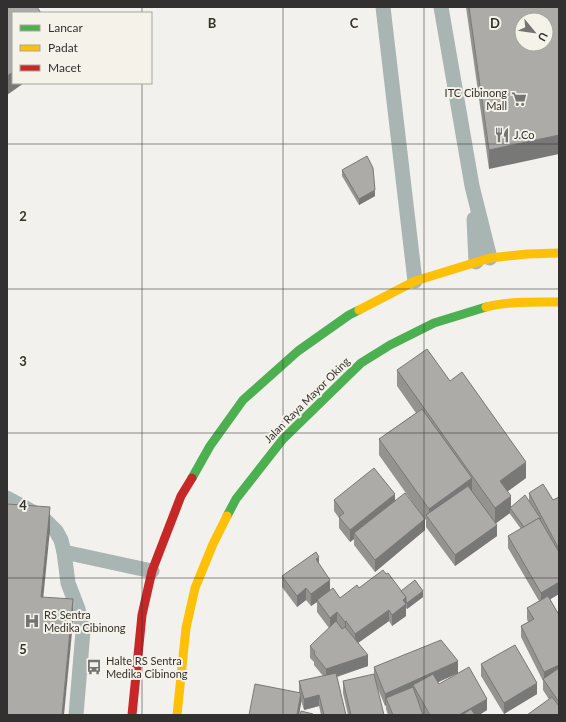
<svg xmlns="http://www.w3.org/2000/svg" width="566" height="722" viewBox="0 0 566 722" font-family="Lato,sans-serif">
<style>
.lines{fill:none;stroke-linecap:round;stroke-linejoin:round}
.lane{stroke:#a9b5b3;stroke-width:15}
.fast{stroke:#4caf50;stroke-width:9}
.slow{stroke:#ffc107;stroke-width:9}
.jam{stroke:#c62828;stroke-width:9}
.wall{fill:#949390}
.shaded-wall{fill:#787876}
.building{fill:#acaba8;stroke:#787876;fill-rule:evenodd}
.grid{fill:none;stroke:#33312f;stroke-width:1;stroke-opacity:0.55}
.labels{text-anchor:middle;stroke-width:4;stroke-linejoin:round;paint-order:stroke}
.poi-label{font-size:11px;fill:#33312f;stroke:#f5f2ea;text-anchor:start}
.street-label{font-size:11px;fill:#33312f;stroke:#f5f2ea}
.grid-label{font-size:13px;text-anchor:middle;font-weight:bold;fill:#33312f;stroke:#f5f2ea;stroke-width:4;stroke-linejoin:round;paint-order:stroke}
</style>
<rect width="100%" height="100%" fill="#f2f1ed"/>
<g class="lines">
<g class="lane">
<polyline points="383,7 415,281"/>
<polyline points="441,7 472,186 490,258"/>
<polyline points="474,219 476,262"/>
<polyline points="7,498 42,517 56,531 61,540 64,552 68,583 78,609 83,631 76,715"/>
<polyline points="64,552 152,571"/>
</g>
<g class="fast">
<polyline points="192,478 210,446 243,400 298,351 349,315 359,310"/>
<polyline points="227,516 236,499 283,439 361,363 390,345 434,323 486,307"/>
</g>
<g class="slow">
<path d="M486,307C509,301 536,302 559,302"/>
<polyline points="359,310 415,281 490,258 527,254 559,253"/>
<polyline points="177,715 186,628 195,588 213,544 227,516"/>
</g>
<polyline class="jam" points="132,715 142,615 152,571 181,496 192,478"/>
</g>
<g class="wall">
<polygon points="466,7 559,7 489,169"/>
<polygon points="342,170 375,196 359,205 342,176"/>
<polygon points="397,370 450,381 526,478 507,491 511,508 529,500 529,493 553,500 559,497 559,594 550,599 559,615 559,715 543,690 543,681 521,637 521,626 528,622 527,619 527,608 539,601 508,548 508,536 521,529 510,514 510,513 496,523 497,536 455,566 426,527 426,520 425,519 425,530 375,572 354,545 354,539 350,542 339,528 339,518 334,511 334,500 395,501 420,513 379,455 379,439 416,413 397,386"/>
<polygon points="319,564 330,591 340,598 386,574 401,591 423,597 407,609 406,608 406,616 392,626 389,621 358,643 368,666 337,677 346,715 321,715 319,706 304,710 301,701 299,715 249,715 299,692 299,681 323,676 314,665 314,662 310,658 310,646 329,628 317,612 317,602 311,606 306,600 297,607 282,587 282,576"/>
<polygon points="481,664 537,694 504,714 481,676"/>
<polygon points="374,667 458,673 438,682 439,684 487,710 479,715 424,715 422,713 423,715 388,715 386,709 386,705 385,706 376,684 384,715 348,715 343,693 343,681 374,675"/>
</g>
<g class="shaded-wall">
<polygon points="13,72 13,83 24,83 7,95 7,76"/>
<polygon points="559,135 559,154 489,169 489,150"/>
<polygon points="375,190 375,196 359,205 359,199"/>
<polygon points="526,462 526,478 500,497 500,481"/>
<polygon points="472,478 472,494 429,520 429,509"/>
<polygon points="395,494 395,506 354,533 354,539 350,542 350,530"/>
<polygon points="511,496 511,509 510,508 510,513 495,524 495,508"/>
<polygon points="50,507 50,530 41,620 41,597"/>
<polygon points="425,519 425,530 375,572 375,560"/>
<polygon points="497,525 497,536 455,566 455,555"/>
<polygon points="319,557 319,568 316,559"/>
<polygon points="330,580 330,591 317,600 317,602 311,606 311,594"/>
<polygon points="559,582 559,594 541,605 541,593"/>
<polygon points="306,588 306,600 297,607 297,596"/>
<polygon points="423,591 423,597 407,609 407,603"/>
<polygon points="406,597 406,616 392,626 392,615 403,600"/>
<polygon points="73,599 73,622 64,715 62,715"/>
<polygon points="389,610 389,621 355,645 355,634"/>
<polygon points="337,612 337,624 330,629 330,618"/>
<polygon points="346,621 346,633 345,634 345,622"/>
<polygon points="368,655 368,666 326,680 326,669"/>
<polygon points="458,661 458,673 417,692 413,685 413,693 386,698 386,705 385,706 385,694"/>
<polygon points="559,665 559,676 544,681 544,672"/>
<polygon points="537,683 537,694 504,714 504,703"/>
<polygon points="301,693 301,704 299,715 297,715"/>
<polygon points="319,695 319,706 304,710 304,699"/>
<polygon points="487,699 487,710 479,715 459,715"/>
</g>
<g class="building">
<polygon points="7,7 37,7 41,13 13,13 13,72 7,76"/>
<path d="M469,7H559V135L489,150ZM522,20H546V44H522Z"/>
<polygon points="367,156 373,168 375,190 359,199 342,170"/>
<polygon points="427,349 450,381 462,372 526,462 500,481 511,496 495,508 397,370"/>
<polygon points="422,409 472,478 429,509 379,439"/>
<polygon points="374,468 395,494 350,530 339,517 344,513 334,500"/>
<polygon points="543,484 553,500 559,497 559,549 529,493"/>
<polygon points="468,486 497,525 455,555 426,515"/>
<polygon points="405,493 425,519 375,560 354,533"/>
<polygon points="525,495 541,519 540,519 539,518 524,527 510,508"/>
<polygon points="7,504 50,507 41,597 73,599 62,715 7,715"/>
<polygon points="539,518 559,552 559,582 541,593 508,536"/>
<polygon points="316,552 319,557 316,559 330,580 311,594 306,588 297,596 282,576"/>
<polygon points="383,570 386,574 388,573 406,597 403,600 406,604 392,615 389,610 355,634 346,621 345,622 337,612 330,618 317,600 333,588 340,598 357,585 359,588"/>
<polygon points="415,580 423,591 407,603 406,601 406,597 401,591"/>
<polygon points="548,596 559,615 559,665 544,672 521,626 534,619 527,608"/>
<polygon points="336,621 342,629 345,627 368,655 326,669 314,654 315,652 310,646"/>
<polygon points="441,640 458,661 385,694 374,667"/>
<polygon points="515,645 537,683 504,703 481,664"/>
<polygon points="469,667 487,699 459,715 430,715 413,685 433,674 439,684"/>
<polygon points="559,668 559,702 543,679"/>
<polygon points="336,673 346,715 324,715 319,695 304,699 299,681"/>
<polygon points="374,674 384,715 351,715 343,681"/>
<polygon points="255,684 301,693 297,715 249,715"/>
<polygon points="413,687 423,715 393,715 386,698"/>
<polygon points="552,697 559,706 559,715 527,715"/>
<polygon points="471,709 475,715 462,715"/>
<polygon points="301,711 313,714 313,715 300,715"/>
</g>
<path class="grid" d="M142,7V13M283,7V715M424,7V715M142,83V715M7,144H559M7,289H559M7,433H559M7,578H559"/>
<defs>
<g id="supermarket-bare" transform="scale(1.2)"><path d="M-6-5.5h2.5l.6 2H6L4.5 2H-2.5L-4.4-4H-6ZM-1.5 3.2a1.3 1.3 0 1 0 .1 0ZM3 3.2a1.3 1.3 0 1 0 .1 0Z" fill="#767472" stroke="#f5f2ea" stroke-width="2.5" paint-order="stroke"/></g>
<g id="restaurant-bare" transform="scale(1.2)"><path d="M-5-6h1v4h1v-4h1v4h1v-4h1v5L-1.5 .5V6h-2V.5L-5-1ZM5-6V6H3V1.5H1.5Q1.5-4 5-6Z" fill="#767472" stroke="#f5f2ea" stroke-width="2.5" paint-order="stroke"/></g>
<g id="hospital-bare" transform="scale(1.2)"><path d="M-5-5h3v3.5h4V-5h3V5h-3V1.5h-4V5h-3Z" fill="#767472" stroke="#f5f2ea" stroke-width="2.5" paint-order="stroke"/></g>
<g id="bus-bare" transform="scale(1.2)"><path d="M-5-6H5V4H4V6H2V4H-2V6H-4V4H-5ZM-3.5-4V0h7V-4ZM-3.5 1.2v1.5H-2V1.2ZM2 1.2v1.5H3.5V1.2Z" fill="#767472" stroke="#f5f2ea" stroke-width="2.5" paint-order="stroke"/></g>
</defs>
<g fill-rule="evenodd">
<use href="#supermarket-bare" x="519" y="99"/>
<use href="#restaurant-bare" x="502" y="135"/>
<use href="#hospital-bare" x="32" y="621"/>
<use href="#bus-bare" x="94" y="667"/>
</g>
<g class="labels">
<g class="poi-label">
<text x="507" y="97" text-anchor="end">ITC Cibinong<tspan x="507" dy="13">Mall</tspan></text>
<text x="514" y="139">J.Co</text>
<text x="44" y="619">RS Sentra<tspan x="44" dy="13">Medika Cibinong</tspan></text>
<text x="106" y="665">Halte RS Sentra<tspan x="106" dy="13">Medika Cibinong</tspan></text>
</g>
<g class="street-label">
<text transform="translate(307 400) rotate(-45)" y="4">Jalan Raya Mayor Oking</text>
</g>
</g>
<g class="grid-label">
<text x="212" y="28">B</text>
<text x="354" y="28">C</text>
<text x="495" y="28">D</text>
<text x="23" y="221">2</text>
<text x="23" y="366">3</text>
<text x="23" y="510">4</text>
<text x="23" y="654">5</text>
</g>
<rect width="566" height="722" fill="none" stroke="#33312f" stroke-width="16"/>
<rect x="12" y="12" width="140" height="72" fill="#f5f2ea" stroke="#a7a59f"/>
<rect x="20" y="25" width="20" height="6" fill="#4caf50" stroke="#a7a59f"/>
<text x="48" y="32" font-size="12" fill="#33312f">Lancar</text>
<rect x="20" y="45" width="20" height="6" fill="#ffc107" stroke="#a7a59f"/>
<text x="48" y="52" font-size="12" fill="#33312f">Padat</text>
<rect x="20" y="65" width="20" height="6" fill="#c62828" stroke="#a7a59f"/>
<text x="48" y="72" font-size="12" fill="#33312f">Macet</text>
<g transform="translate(534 32) rotate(119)"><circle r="19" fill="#f5f2ea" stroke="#a7a59f"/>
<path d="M0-3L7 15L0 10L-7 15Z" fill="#767472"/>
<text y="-6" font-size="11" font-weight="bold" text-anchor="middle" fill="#33312f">U</text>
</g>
</svg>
